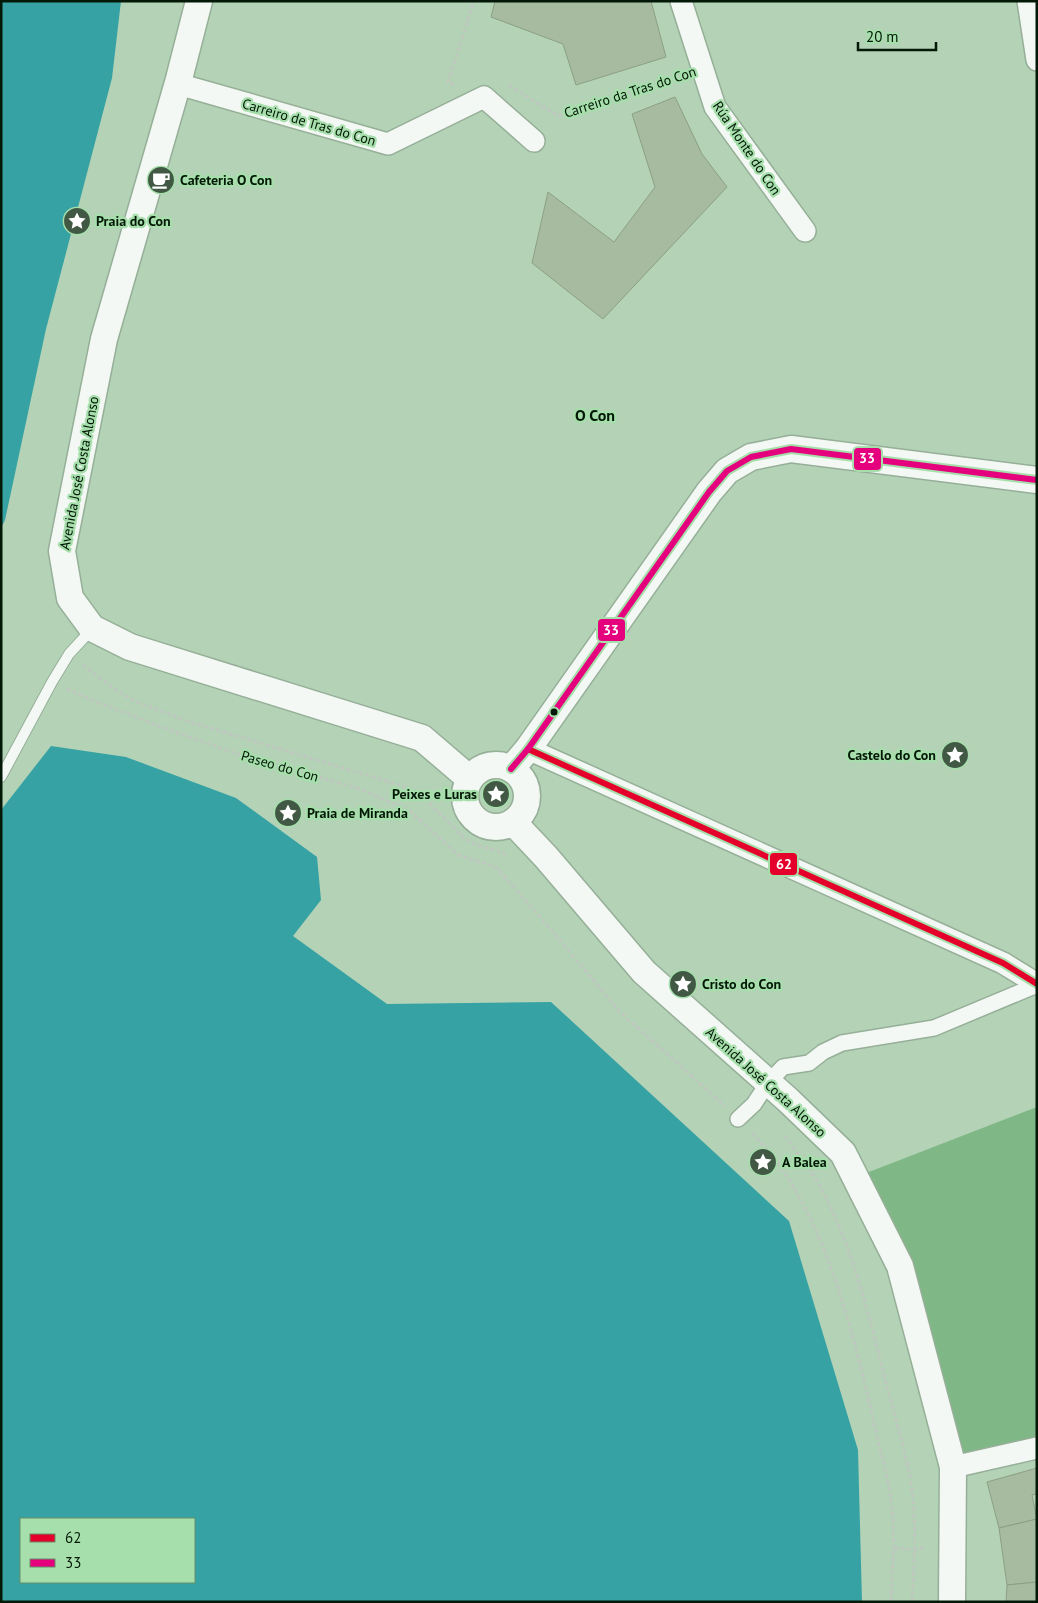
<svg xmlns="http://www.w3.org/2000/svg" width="1038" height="1603" viewBox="0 0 1038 1603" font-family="'PT Sans',sans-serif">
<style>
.forest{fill:#7fb886}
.water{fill:#36a2a4;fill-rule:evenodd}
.building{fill:#a7bba1;stroke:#8c9f87}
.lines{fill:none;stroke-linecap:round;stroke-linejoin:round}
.service-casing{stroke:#96af98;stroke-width:12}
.pedestrian-casing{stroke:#96af98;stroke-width:18}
.minor-casing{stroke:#96af98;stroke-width:24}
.tertiary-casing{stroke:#96af98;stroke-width:29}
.path{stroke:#bec8bf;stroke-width:3;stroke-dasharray:4 2.5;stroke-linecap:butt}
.service{stroke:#f4f8f4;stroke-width:10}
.pedestrian{stroke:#f4f8f4;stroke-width:15}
.minor{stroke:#f4f8f4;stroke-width:21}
.tertiary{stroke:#f4f8f4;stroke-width:26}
.bus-1-casing{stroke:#a6dfab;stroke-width:10}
.bus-2-casing{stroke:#a6dfab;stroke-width:10}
.bus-1{stroke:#e4002b;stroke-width:6}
.bus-2{stroke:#e5007d;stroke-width:6}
.bus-dot{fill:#031806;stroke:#a6dfab;stroke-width:2}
.labels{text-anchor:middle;stroke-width:4.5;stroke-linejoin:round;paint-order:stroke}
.street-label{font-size:14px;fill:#031806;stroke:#a6dfab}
.poi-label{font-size:14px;font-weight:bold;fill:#031806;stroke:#a6dfab;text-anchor:start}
.quarter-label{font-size:16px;font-weight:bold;fill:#031806;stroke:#a6dfab}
.line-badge{stroke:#a6dfab;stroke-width:2}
.badge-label{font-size:14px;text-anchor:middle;font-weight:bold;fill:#fff}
</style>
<rect width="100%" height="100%" fill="#b3d2b6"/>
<polygon class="forest" points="1037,1107 1037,1448 953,1467 900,1266 856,1177"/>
<g class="water">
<polygon points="1,1 121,1 112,78 46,329 5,520 1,528"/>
<path d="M51,746L126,757L236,798L317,857L321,900L293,936L387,1004L551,1002L789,1221L858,1450L862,1602H1V810ZM21,1519H194V1582H21Z"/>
</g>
<g class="building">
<polygon points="495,1 651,1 666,57 576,85 563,44 491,17"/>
<polygon points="675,97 702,154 727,187 603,319 532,263 548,192 614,242 655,187 632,114"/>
<polygon points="1037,1468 1037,1494 1032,1495 1037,1519 999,1528 987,1482"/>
<polygon points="1037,1519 1037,1582 1007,1585 999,1528"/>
<polygon points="1037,1582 1037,1602 1006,1602 1007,1585"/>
</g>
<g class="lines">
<g class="service-casing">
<polyline id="service" points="1,777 52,682 69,654 92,629"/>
</g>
<g class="pedestrian-casing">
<polyline id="pedestrian" points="738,1119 754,1104 768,1083 783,1067 809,1063 823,1052 842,1043 934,1028 1037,985"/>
</g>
<g class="minor-casing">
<g id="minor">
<polyline points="681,1 715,107 805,231"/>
<polyline points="1028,1 1037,60"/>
<polyline points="178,84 388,144 484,97 534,141"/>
<polyline points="528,749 1003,963 1037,984"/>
<polyline points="953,1467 1037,1448"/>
</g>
</g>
<g class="tertiary-casing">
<g id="tertiary">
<polyline points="199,1 179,79 104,339 62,551 70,598 92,628 130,647 422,738 470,779"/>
<circle cx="496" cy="796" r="31"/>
<polyline points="511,769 528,749 709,492 727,471 751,457 791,449 1037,480"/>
<polyline points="513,822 546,857 644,972 788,1100 843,1153 900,1266 953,1467 952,1602"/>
</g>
</g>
<g class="path">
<polyline points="454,85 448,82 474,1"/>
<polyline points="509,85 558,116 681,75"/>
<polyline points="83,665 117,691 135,701 184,720 416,790 463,837 476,845 496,850 506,854"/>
<polyline points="67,689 92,700 172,731 235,753 357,788 409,810 458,855 496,867 553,932 619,1011 725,1106"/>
<path d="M752,1133C822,1203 851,1324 873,1419C879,1445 887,1473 891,1500C896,1533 892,1568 891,1602"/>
<path d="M785,1136C797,1153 810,1169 820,1186C851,1244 867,1308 883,1371C893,1414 909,1456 913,1500C916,1534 914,1568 912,1602"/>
<polyline points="894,1548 915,1550 926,1547"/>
</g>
<use href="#service" class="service"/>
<use href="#pedestrian" class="pedestrian"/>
<use href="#minor" class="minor"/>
<use href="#tertiary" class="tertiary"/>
<g class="bus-1-casing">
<polyline id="bus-1" points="528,749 1003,963 1037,984"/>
</g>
<g class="bus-2-casing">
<polyline id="bus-2" points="511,769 528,749 709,492 727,471 751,457 791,449 1037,480"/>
</g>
<use href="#bus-1" class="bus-1"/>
<use href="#bus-2" class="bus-2"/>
</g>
<defs>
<g id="cafe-disc" transform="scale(1.4375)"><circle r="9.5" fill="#415944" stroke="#a6dfab"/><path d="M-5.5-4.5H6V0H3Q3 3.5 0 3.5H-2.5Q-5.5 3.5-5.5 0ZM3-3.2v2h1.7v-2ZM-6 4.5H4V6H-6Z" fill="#fff"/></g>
<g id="sight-disc" transform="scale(1.4375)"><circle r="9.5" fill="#415944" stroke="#a6dfab"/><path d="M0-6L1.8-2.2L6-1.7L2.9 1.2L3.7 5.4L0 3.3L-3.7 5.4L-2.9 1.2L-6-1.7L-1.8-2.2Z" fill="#fff"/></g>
</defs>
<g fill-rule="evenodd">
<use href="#cafe-disc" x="161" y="180"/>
<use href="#sight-disc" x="77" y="221"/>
<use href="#sight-disc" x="955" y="755"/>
<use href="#sight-disc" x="496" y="794"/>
<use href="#sight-disc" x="288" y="813"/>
<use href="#sight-disc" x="683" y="984"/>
<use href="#sight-disc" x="763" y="1162"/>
</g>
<circle class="bus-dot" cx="554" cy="712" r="4.5"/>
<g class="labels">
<g class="street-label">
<text transform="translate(630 92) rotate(-18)" y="5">Carreiro da Tras do Con</text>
<text transform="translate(309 122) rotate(16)" y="5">Carreiro de Tras do Con</text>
<text transform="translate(747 148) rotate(56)" y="5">Rúa Monte do Con</text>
<text transform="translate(79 473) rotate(-79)" y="5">Avenida José Costa Alonso</text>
<text transform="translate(280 766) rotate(16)" y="5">Paseo do Con</text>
<text transform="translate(766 1082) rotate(42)" y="5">Avenida José Costa Alonso</text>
</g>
<g class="poi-label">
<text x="180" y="185">Cafeteria O Con</text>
<text x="96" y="226">Praia do Con</text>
<text x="936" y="760" text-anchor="end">Castelo do Con</text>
<text x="477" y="799" text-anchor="end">Peixes e Luras</text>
<text x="307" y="818">Praia de Miranda</text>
<text x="702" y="989">Cristo do Con</text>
<text x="782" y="1167">A Balea</text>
</g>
<g class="quarter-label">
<text x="595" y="421">O Con</text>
</g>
</g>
<g class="line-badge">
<rect x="853" y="447" width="29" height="24" rx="5" fill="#e5007d"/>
<rect x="597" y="618" width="29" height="24" rx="5" fill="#e5007d"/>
<rect x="769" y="852" width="29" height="24" rx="5" fill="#e4002b"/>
</g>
<g class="badge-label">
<text x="867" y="463">33</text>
<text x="611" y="635">33</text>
<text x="784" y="869">62</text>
</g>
<rect width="1038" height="1603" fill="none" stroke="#031806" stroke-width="5"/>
<rect x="20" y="1518" width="175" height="65" fill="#a6dfab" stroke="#658f69"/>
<rect x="30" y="1534" width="25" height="8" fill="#e4002b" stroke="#658f69"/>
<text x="65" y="1543" font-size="15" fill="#031806">62</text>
<rect x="30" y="1559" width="25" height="8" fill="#e5007d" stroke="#658f69"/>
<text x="65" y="1568" font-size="15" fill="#031806">33</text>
<path d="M858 42v8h78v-8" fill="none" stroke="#031806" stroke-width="2.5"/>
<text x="866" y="42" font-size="15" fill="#031806" stroke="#a6dfab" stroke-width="4" paint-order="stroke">20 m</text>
</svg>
